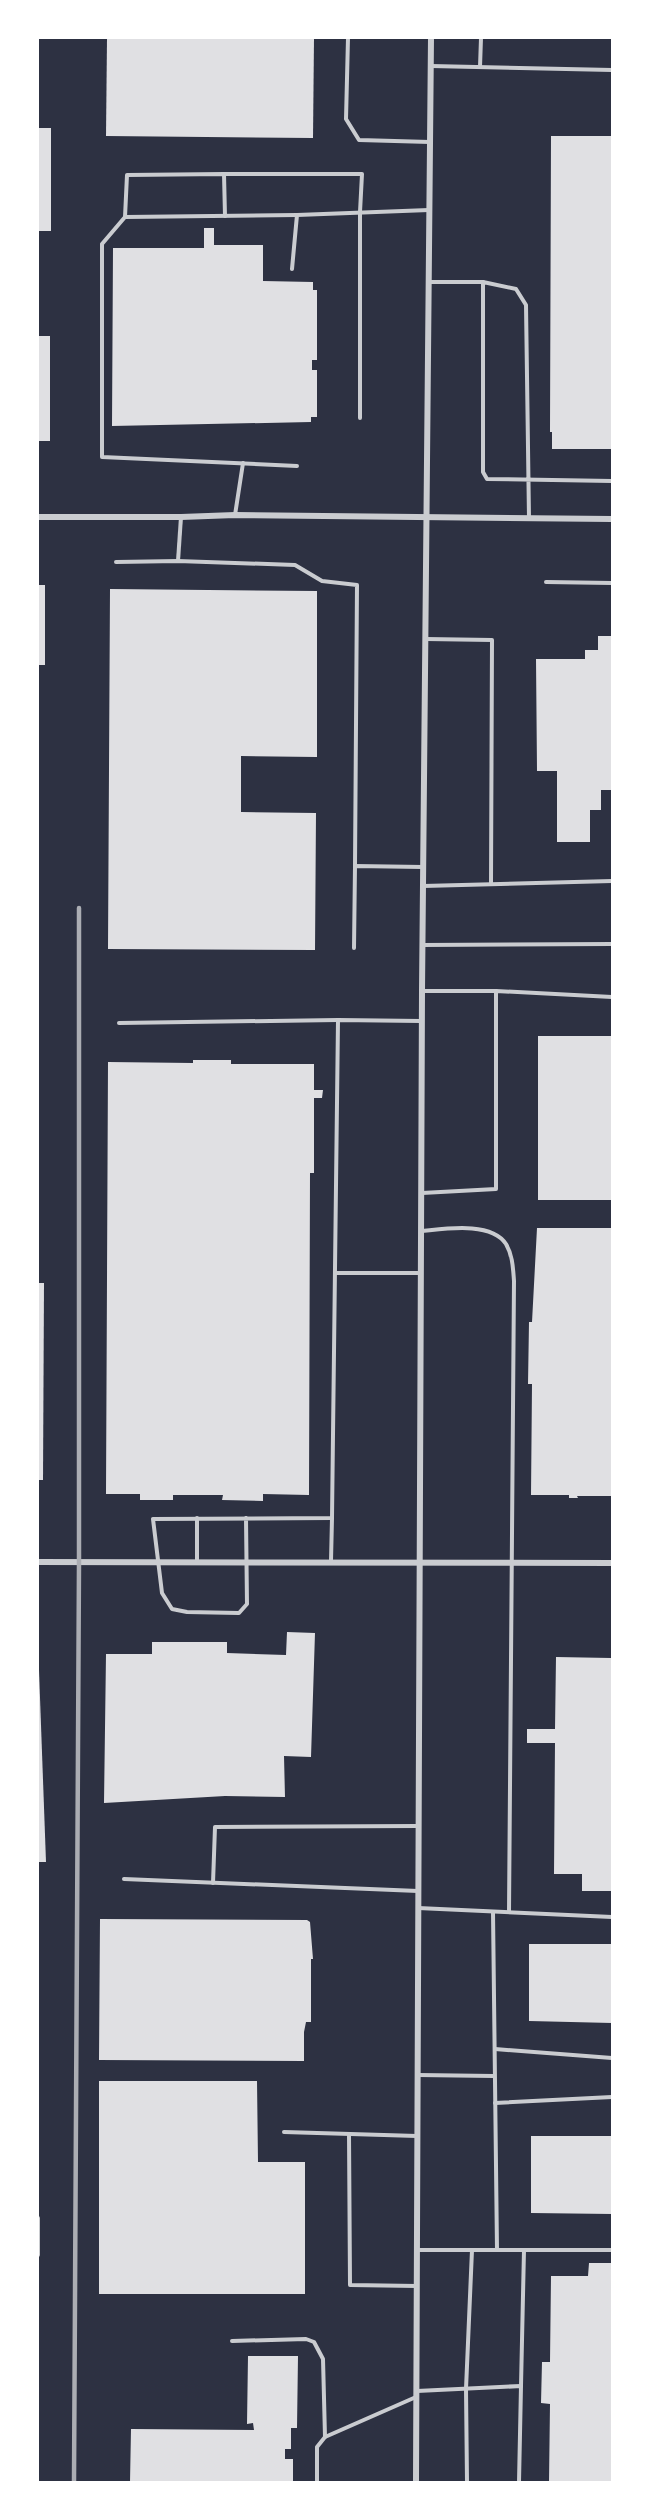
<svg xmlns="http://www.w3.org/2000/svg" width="650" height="2520" viewBox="0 0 650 2520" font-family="Cabin,sans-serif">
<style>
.building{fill:#e0e0e3}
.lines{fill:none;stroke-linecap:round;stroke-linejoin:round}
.service{stroke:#caccd0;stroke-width:4}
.minor{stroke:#caccd0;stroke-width:6}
.rail{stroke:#abadb3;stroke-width:4.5}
</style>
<rect width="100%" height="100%" fill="#2d3142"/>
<g class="building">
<polygon points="107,38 314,38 313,138 106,136"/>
<rect x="38" y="128" width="13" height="103"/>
<polygon points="551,136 612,136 612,449 552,449 552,432 550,432"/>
<polygon points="204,228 214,228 214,245 263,245 263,281 313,282 313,290 317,290 317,360 312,360 312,370 317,370 317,417 311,417 311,422 112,426 113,248 204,248"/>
<rect x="38" y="336" width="12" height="105"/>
<rect x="38" y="585" width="7" height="80"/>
<polygon points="110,589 317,591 317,757 241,756 241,812 316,813 315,950 108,949"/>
<polygon points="598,636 612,636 612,790 601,790 601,810 590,810 590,842 557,842 557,771 537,771 536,659 585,659 585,650 598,650"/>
<rect x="538" y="1036" width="74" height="164"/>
<polygon points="193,1060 231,1060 231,1064 314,1064 314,1090 323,1090 322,1098 314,1098 314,1173 310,1173 309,1495 263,1494 263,1501 222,1500 223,1495 173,1495 173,1500 140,1500 140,1494 106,1494 108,1062 193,1063"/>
<polygon points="537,1228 612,1228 612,1496 577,1496 578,1498 569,1498 569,1495 531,1495 532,1384 528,1384 529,1322 532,1322"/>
<polygon points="38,1283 44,1283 43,1480 38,1480"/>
<polygon points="287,1632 315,1633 311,1757 284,1756 285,1797 225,1796 104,1803 106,1654 152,1654 152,1642 227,1642 227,1653 286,1655"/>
<polygon points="556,1657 611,1658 612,1891 582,1891 582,1874 554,1874 555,1743 527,1743 527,1729 555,1729"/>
<polygon points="38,1670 39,1670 46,1862 38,1862"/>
<polygon points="100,1919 307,1920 310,1922 313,1959 311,1959 311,2022 306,2022 304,2032 304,2061 99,2060"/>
<polygon points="529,1944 612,1944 612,2023 529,2021"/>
<polygon points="99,2081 257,2081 258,2162 305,2162 305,2294 99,2294"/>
<polygon points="531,2136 612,2136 612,2214 531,2213"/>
<polygon points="589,2263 612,2263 612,2482 549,2482 550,2404 541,2403 542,2362 550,2362 551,2276 588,2276"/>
<polygon points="248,2356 298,2356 297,2428 291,2428 291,2449 285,2449 285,2459 293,2459 293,2482 130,2482 131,2429 254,2430 253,2423 247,2424"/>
</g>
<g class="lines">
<g class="service">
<polyline points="348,38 346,119 359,140 430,142"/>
<polyline points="431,66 612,70"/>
<polyline points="480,67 481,38"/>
<polyline points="224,174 362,174 360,212 360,418"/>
<polyline points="297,215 125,217 102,244 102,457 297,466"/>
<polyline points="125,217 127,175 224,174 225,216"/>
<polyline points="292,269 297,215 429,210"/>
<polyline points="429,282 483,282"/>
<polyline points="235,515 243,463"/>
<polyline points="529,518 526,305 516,289 483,282 483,472 487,479 612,481"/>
<polyline points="178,561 181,517"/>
<polyline points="116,562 178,561 295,565 322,581 357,585 355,866"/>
<polyline points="546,582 612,583"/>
<polyline points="426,639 492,640 491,884"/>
<polyline points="423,886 612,881"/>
<polyline points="422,945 612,944"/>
<polyline points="354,948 355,866 423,867"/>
<polyline points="422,991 496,991"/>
<polyline points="119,1023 338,1020"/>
<polyline points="422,1193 496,1189 496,991 612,997"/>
<path d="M421,1231C444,1229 491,1221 506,1244C513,1256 513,1269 514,1281L509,1912"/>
<polyline points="335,1273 420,1273"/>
<polyline points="197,1518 197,1562"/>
<polyline points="246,1518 247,1604 239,1613 187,1612 172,1609 162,1593 153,1519 332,1518 338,1020 421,1021"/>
<polyline points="331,1561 332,1518"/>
<polyline points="124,1879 418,1891"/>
<polyline points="213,1883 215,1827 418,1826"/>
<polyline points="418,1908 612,1917"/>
<polyline points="493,1912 497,2250"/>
<polyline points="495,2049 612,2058"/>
<polyline points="418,2075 494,2076"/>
<polyline points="495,2103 612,2097"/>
<polyline points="284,2132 417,2136"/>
<polyline points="349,2134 350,2285 417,2286"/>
<polyline points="38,2218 38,2255"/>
<polyline points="417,2250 612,2250"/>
<polyline points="232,2341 306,2339 314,2342 323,2359 325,2437"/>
<polyline points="521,2386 524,2250"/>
<polyline points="417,2391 521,2386 519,2482"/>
<polyline points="317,2482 317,2447 325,2437 416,2397"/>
<polyline points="467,2482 466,2389 472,2250"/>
</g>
<g class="minor">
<polyline points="38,517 181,517 235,515 612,519"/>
<polyline points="38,1562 612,1563"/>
<polyline points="416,2482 422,991 431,38"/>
</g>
<polyline class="rail" points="74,2482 79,1562 79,908"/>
</g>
<rect width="650" height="2520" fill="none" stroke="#ffffff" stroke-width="78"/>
</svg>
